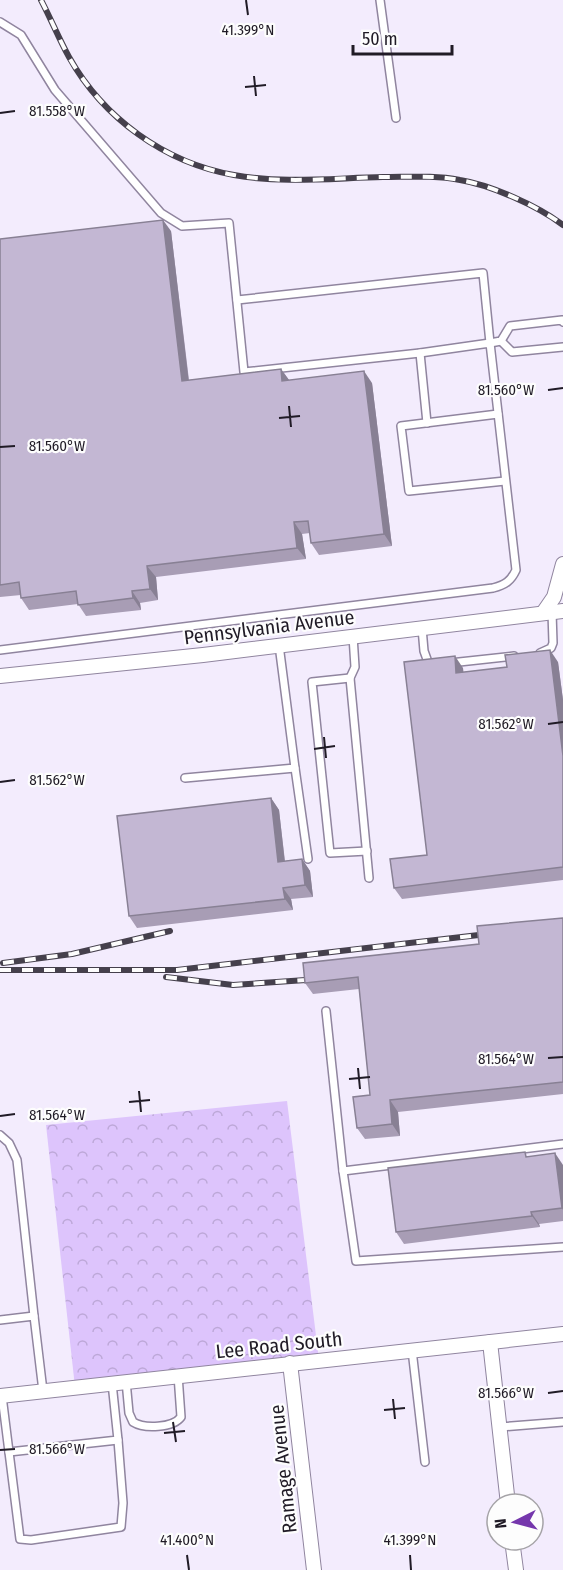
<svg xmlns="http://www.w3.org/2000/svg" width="563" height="1570" viewBox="0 0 563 1570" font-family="'Fira Sans Condensed',sans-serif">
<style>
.forest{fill:url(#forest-crowns)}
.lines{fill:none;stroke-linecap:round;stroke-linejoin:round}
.service-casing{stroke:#90859f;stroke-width:10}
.minor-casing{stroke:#90859f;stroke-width:16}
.service{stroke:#fff;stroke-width:7}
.minor{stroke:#fff;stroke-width:14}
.rail-casing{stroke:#45404c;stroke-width:6}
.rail{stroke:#fdfdfd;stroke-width:4;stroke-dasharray:11;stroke-linecap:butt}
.wall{fill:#a89db5}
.shaded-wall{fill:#888094}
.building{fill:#c3b7d3;stroke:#888094;stroke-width:1.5}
.ticks{fill:none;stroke:#201b26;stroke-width:2}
.labels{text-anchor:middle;stroke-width:4.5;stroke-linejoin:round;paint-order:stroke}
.street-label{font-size:20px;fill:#201b26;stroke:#fdfdfd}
.ticks-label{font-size:15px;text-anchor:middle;fill:#201b26;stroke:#fdfdfd;stroke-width:4.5;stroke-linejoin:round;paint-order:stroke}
</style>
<defs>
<pattern id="forest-crowns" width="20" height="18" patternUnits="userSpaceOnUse" patternTransform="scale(1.5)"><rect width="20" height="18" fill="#ddc4fc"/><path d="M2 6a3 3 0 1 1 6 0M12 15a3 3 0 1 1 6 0" fill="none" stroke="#bda8d8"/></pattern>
</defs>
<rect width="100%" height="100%" fill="#f3ecfd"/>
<polygon class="forest" points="287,1101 319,1360 75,1387 46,1125"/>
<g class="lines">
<g class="service-casing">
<g id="service">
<polyline points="380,0 396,118"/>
<path d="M0,22L21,35L55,90L161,213L182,226L229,223L244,372L420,353L490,343L516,570C511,581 505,585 493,588L0,650"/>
<polyline points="237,300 483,273 490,343 501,341 510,326 562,320 563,322"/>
<polyline points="501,341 512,352 563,347"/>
<polyline points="420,353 427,423"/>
<polyline points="498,414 401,426 409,491 505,481"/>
<polyline points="422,628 424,651 428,662 433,664"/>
<polyline points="353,636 355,667 350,678 369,878"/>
<polyline points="540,653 551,648 553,643 552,612"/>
<polyline points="450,663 514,656"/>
<polyline points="350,678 312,682 330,853 367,851"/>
<polyline points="295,768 308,859"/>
<polyline points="185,778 295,768 279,645"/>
<polyline points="326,1011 343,1171 356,1261 563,1247"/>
<polyline points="0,1135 9,1143 17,1160 34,1316"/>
<polyline points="343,1171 563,1144"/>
<polyline points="0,1320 34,1316 43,1391"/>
<polyline points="412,1350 425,1462"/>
<path d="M126,1381L129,1413L133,1422C144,1429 173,1428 181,1417L178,1375"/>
<polyline points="2,1396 9,1452 118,1440 112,1383"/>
<polyline points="500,1427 563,1422"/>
<polyline points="9,1452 20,1539 31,1540 121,1527 123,1503 118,1440"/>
</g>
</g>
<g class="minor-casing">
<g id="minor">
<polyline points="543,613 554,597 563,564"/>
<polyline points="0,676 203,655 563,611"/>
<polyline points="490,1342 508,1504"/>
<polyline points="290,1363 314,1570"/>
<polyline points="0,1396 563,1334"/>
<polyline points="512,1540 516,1570"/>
</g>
</g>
<use href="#service" class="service"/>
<use href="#minor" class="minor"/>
<g class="rail-casing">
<g id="rail">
<path d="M41,0C51,19 59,39 69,57C103,118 165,163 234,175C283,184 333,178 383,177C409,177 434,175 460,180C491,185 538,206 563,225"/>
<polyline points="3,963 72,954 170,931"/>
<polyline points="0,970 177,970 496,933"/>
<polyline points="166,977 233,985 306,980"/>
</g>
</g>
<use href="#rail" class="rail"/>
</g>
<g class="wall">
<polygon points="171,231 189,380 281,369 289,380 372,383 392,546 319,555 311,543 310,533 302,534 306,559 156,577 158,600 140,603 141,610 86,616 78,604 29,610 21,598 21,595 0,597 0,239"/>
<polygon points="558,662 563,700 563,880 402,899 394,888 427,855 463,668 463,672"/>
<polygon points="271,798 279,810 285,861 302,859 310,871 313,897 291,899 293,910 137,928 129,916"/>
<polygon points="563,918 563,1094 398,1112 400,1136 365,1139 357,1128 370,1095 359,989 313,994 305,983 479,944"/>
<polygon points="529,1157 563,1165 563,1221 539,1224 540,1227 404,1244 396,1232"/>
</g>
<g class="shaded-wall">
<polygon points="163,220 171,231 190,392 182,381"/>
<polygon points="281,369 289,380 282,381"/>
<polygon points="364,371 372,383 392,546 384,534"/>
<polygon points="294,522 302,534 306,559 297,548"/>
<polygon points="147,566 156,577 158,600 150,589"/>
<polygon points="132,591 140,603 141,610 133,598"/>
<polygon points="550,650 558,662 563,700 563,756"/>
<polygon points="455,656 463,668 465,684 456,673"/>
<polygon points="271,798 279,810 286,873 278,862"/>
<polygon points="302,859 310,871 313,897 305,885"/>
<polygon points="283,888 291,899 293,910 285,899"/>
<polygon points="390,1100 398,1112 400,1136 392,1124"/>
<polygon points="555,1153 563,1165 563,1210 562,1208"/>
<polygon points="531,1212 539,1224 540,1227 532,1216"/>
</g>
<g class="building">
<polygon points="163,220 182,381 281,369 282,381 364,371 384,534 311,543 308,521 294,522 297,548 147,566 150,589 132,591 133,598 78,605 76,591 21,598 19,582 0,585 0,239"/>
<polygon points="550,650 563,756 563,867 394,888 390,859 427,855 404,662 455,656 456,673 507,667 505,655"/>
<polygon points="271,798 278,862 302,859 305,885 283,888 285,899 129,916 117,816"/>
<polygon points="563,918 563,1082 390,1100 392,1124 357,1128 353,1097 370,1095 358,977 305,983 303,963 479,944 477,926"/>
<polygon points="525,1152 526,1157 555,1153 562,1208 531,1212 532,1216 396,1232 388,1168"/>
</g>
<path class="ticks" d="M246,0L248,15M254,76L256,96M245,87L266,85M0,113L15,111M548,390L563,388M289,406L291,427M279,418L300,416M0,447L15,446M548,724L563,722M324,737L326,758M314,749L335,746M0,782L15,780M548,1058L563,1057M358,1068L360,1089M349,1079L370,1077M139,1091L141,1112M129,1102L150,1100M0,1116L15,1114M548,1393L563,1391M393,1399L395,1419M384,1410L405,1408M173,1422L176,1442M164,1433L185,1431M0,1450L15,1449M187,1555L189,1570M410,1555L411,1570"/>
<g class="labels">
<g class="street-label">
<text transform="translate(269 627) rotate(-7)" y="7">Pennsylvania Avenue</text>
<text transform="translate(279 1345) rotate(-6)" y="7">Lee Road South</text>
<text transform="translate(283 1469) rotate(-96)" y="7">Ramage Avenue</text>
</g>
</g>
<g class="ticks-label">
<text x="248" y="35">41.399°N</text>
<text x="57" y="116">81.558°W</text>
<text x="506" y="395">81.560°W</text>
<text x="57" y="451">81.560°W</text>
<text x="506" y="729">81.562°W</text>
<text x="57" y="785">81.562°W</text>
<text x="506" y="1064">81.564°W</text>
<text x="57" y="1120">81.564°W</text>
<text x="506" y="1398">81.566°W</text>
<text x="57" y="1454">81.566°W</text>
<text x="187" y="1545">41.400°N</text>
<text x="410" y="1545">41.399°N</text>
</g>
<g transform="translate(515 1522) rotate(264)"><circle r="28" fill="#fdfdfd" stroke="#a5a3a7" stroke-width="1.5"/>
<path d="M0-4.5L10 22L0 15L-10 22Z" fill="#7537ac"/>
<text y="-9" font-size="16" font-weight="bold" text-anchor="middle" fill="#201b26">N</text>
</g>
<path d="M353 45v9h99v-9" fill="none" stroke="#201b26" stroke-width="3"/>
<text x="362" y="45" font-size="18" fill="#201b26" stroke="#fdfdfd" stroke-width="4.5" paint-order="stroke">50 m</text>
</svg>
